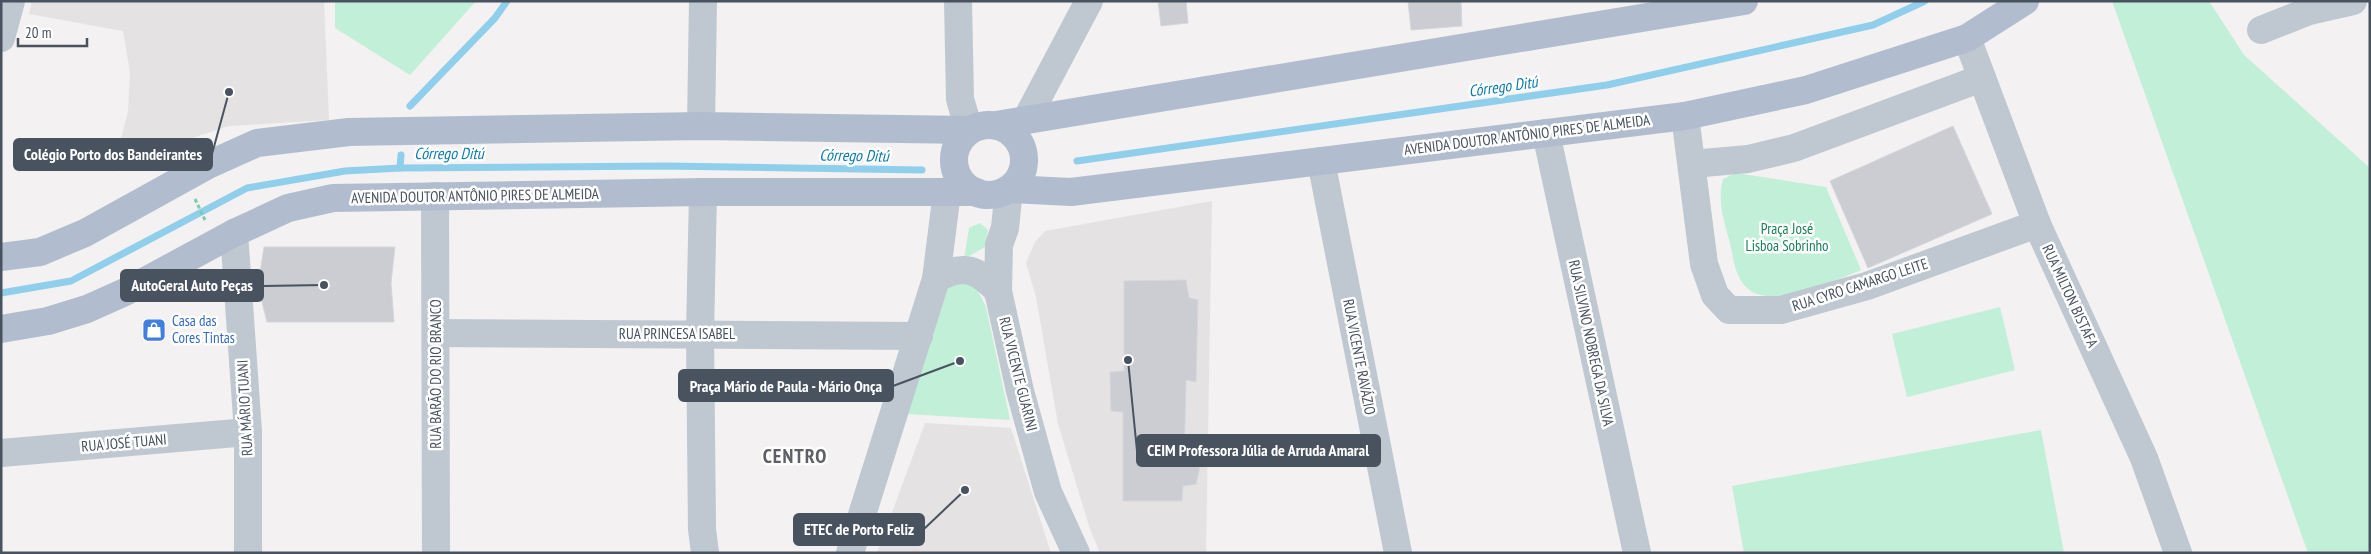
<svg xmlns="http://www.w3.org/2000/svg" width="2371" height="554" viewBox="0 0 2371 554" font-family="'PT Sans Narrow',sans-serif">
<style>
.education{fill:#e4e2e3}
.green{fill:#c1efd8}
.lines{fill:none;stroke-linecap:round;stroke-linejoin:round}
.stream{stroke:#8fcfeb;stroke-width:7}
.building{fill:#cbcdd3;stroke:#d5d7dc}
.path{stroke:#79cdad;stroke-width:3;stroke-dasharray:4 2.5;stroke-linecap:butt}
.minor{stroke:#bfc7d0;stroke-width:28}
.major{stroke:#b1bdcf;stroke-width:28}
.labels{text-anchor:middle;stroke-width:5;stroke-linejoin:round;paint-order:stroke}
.street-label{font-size:15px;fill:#49525f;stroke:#fff}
.park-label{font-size:15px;fill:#198158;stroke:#fff}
.shop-label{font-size:15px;fill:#366cbe;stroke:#fff;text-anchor:start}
.water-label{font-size:16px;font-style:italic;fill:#0e7bac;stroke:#fff}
.district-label{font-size:20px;font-weight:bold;letter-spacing:1px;fill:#5e6066;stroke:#fff}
.leader{fill:none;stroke:#49525f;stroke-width:2}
.callout-dot{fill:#49525f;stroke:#fff;stroke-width:2}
.callout{fill:#49525f;stroke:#49525f;stroke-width:2}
.callout-label{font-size:16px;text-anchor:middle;font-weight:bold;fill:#fff}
</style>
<rect width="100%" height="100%" fill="#f3f1f1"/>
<g class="education">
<polygon points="32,1 324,1 329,120 229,126 165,147 112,172 128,112 130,72 123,31 29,14"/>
<polygon points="1212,201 1206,553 1100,553 1090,529 1058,424 1036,297 1026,263 1035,242 1045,231"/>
<polygon points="925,423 1011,428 1051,553 877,553"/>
</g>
<g class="green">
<polygon points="335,1 476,1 410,75 335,28"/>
<polygon points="2112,1 2209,1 2244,55 2370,168 2370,553 2308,553"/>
<path d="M1736,173L1826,187L1861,270C1835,280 1768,313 1745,286C1735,275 1733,257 1730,243C1724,221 1717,201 1723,179Z"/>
<polygon points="980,223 988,230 985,247 964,259 969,228"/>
<polygon points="958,279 975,285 986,307 1010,420 906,414 944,291"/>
<polygon points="2000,307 2015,370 1907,397 1892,334"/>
<polygon points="2041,430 2064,553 1744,553 1732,486"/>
</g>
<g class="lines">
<g class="stream">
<polyline points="410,106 495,18 507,1"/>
<polyline points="1077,161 1607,85 1873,25 1925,1"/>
<polyline points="400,168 401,155"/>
<polyline points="1,293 71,281 247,188 345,171 400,168 665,166 922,170"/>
</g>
</g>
<g class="building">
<polygon points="1158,1 1186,1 1188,23 1161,26"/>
<polygon points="1408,1 1461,1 1462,26 1411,30"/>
<polygon points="1953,126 1992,214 1868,268 1830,181"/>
<polygon points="264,247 395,247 391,283 394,322 267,322 258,286"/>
<polygon points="1186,280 1189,298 1198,300 1196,382 1186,380 1184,465 1200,466 1196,484 1183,486 1182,501 1123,501 1123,412 1111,411 1110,372 1124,371 1124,281"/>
</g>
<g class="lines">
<polyline class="path" points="195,199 205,220"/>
<g class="minor">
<polyline points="958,1 960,99 969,130"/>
<polyline points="2261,30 2309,11 2353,1"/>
<polyline points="1,38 11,1"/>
<polyline points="1967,38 2037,224 2144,458 2178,553"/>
<polyline points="1685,116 1704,264 1715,295 1729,310 1781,310 1867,286 2037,224"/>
<polyline points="1026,120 1089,1"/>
<polyline points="701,126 703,1"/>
<polyline points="1546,133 1637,553"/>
<polyline points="1321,161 1398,553"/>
<polyline points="1692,164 1748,159 1794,148 1982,78"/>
<polyline points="1009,189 1005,228 999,245 998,291 1020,391 1048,492 1076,553"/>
<polyline points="703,192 700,334 702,529 705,553"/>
<polyline points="435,196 436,553"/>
<polyline points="234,233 248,432 248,553"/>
<path d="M936,279C963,263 978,269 998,291"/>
<polyline points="436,333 919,336"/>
<polyline points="1,453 248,432"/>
<polyline points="850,553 936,279 947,192"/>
</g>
<g class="major">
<circle cx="989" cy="160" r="35"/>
<polyline points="996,125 1744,1"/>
<polyline points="1009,189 1071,192 1685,116 1806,90 1967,38 2025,1"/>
<polyline points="1,257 40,252 85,233 208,165 257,143 349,132 701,126 969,130"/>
<polyline points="1,329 48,321 87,309 125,292 234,233 288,208 333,198 703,192 976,192"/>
</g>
</g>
<defs>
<g id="shop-square" transform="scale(1.25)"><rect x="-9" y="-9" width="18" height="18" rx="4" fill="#3f7fe0" stroke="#fff"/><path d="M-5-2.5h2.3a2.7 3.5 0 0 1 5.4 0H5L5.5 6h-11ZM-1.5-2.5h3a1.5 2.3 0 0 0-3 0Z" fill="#fff"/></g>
</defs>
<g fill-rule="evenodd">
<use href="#shop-square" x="154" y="330"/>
</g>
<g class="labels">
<g class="street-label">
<text transform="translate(1527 135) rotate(-7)" y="5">AVENIDA DOUTOR ANTÔNIO PIRES DE ALMEIDA</text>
<text transform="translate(475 196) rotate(-1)" y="5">AVENIDA DOUTOR ANTÔNIO PIRES DE ALMEIDA</text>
<text transform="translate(1860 285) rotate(-18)" y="5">RUA CYRO CAMARGO LEITE</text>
<text transform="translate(2070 296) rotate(65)" y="5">RUA MILTON BISTAFA</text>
<text x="677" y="339">RUA PRINCESA ISABEL</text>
<text transform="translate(1591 343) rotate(78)" y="5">RUA SILVINO NOBREGA DA SILVA</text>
<text transform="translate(1359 357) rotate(79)" y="5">RUA VICENTE RAVÁZIO</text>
<text transform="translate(436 374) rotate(-90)" y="5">RUA BARÃO DO RIO BRANCO</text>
<text transform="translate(1018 374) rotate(76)" y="5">RUA VICENTE GUARINI</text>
<text transform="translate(245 408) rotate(-93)" y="5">RUA MÁRIO TUANI</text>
<text transform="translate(124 443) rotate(-5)" y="5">RUA JOSÉ TUANI</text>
</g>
<g class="park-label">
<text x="1787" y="234">Praça José<tspan x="1787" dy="17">Lisboa Sobrinho</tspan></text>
</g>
<g class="shop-label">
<text x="172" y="326">Casa das<tspan x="172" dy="17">Cores Tintas</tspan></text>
</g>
<g class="water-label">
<text transform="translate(1503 86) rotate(-8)" y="6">Córrego Ditú</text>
<text x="449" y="159">Córrego Ditú</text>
<text transform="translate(854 155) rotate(1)" y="6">Córrego Ditú</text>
</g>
<g class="district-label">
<text x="795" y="463">CENTRO</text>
</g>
</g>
<path class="leader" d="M229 92L212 154M324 285L263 286M960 361L893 386M1128 360L1137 451M965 490L924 529"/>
<g class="callout-dot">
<circle cx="229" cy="92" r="5"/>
<circle cx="324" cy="285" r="5"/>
<circle cx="960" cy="361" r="5"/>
<circle cx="1128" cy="360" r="5"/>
<circle cx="965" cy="490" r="5"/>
</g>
<g class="callout">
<rect x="14" y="139" width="198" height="31" rx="5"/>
<rect x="121" y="270" width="142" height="31" rx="5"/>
<rect x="679" y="370" width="214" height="31" rx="5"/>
<rect x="1137" y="435" width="243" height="31" rx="5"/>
<rect x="794" y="514" width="130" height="31" rx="5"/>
</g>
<g class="callout-label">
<text x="113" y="160">Colégio Porto dos Bandeirantes</text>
<text x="192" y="291">AutoGeral Auto Peças</text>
<text x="786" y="392">Praça Mário de Paula - Mário Onça</text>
<text x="1258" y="456">CEIM Professora Júlia de Arruda Amaral</text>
<text x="859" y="535">ETEC de Porto Feliz</text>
</g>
<rect width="2371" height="554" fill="none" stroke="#49525f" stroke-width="5"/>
<path d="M18 38v8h69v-8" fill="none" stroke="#49525f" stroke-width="2.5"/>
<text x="25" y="38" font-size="15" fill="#49525f" stroke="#ffffff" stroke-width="4" paint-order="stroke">20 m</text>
</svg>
